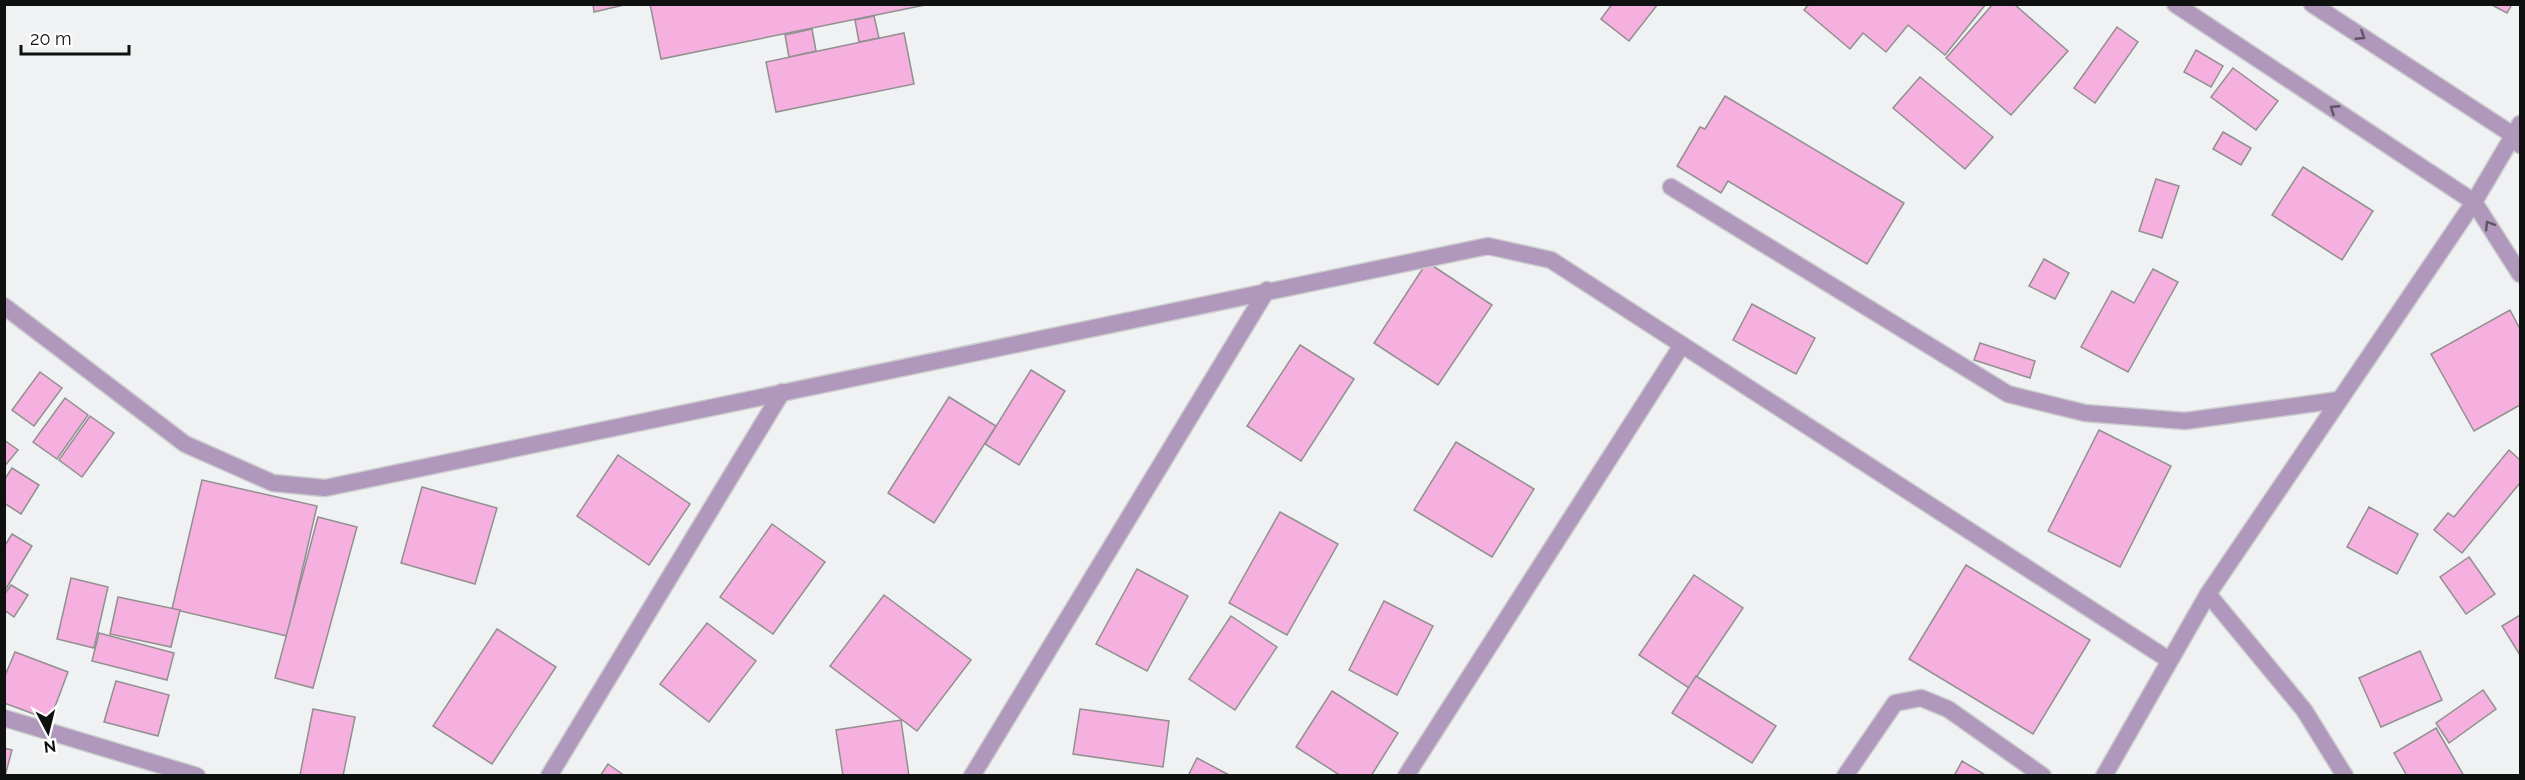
<svg xmlns="http://www.w3.org/2000/svg" width="2525" height="780" viewBox="0 0 2525 780" font-family="Raleway,sans-serif">
<style>
.building{fill:#f6b0df;stroke:#919090;stroke-width:1.5}
.lines{fill:none;stroke-linecap:round;stroke-linejoin:round}
.service-casing{stroke:#cccdce;stroke-width:19}
.minor-casing{stroke:#cccdce;stroke-width:19}
.tertiary-casing{stroke:#cccdce;stroke-width:19}
.service{stroke:#af98bb;stroke-width:16}
.minor{stroke:#af98bb;stroke-width:16}
.tertiary{stroke:#af98bb;stroke-width:16}
.oneway{stroke:#5f5466}
</style>
<rect width="100%" height="100%" fill="#f0f1f2"/>
<g class="building">
<polygon points="593,4 628,4 594,12"/>
<polygon points="650,4 930,4 661,59"/>
<polygon points="1612,4 1658,4 1629,41 1601,19"/>
<polygon points="1809,4 1986,4 1945,55 1908,25 1886,52 1863,33 1850,49 1804,10"/>
<polygon points="1993,4 2014,4 2068,51 2011,115 1946,58"/>
<polygon points="2490,4 2512,4 2507,13"/>
<polygon points="874,16 879,38 859,42 855,20"/>
<polygon points="2117,27 2138,42 2095,103 2074,88"/>
<polygon points="812,29 816,51 789,57 785,35"/>
<polygon points="904,33 914,84 776,112 766,62"/>
<polygon points="2196,50 2223,66 2211,87 2184,72"/>
<polygon points="2233,68 2278,101 2256,130 2211,97"/>
<polygon points="1920,77 1993,137 1965,169 1893,108"/>
<polygon points="1725,96 1904,203 1867,264 1728,181 1721,193 1677,166 1700,127 1705,129"/>
<polygon points="2223,132 2251,148 2241,165 2213,149"/>
<polygon points="2303,167 2373,211 2342,260 2272,215"/>
<polygon points="2156,179 2179,186 2162,238 2139,231"/>
<polygon points="2044,259 2069,273 2055,299 2029,286"/>
<polygon points="1427,262 1492,305 1438,385 1374,343"/>
<polygon points="2153,269 2178,282 2128,372 2081,347 2112,291 2134,303"/>
<polygon points="1752,304 1815,338 1796,374 1733,340"/>
<polygon points="2510,310 2520,329 2520,405 2474,431 2431,354"/>
<polygon points="1980,343 2035,361 2030,378 1974,360"/>
<polygon points="1300,345 1354,379 1301,461 1247,426"/>
<polygon points="1031,370 1065,391 1019,465 985,444"/>
<polygon points="40,372 62,388 34,426 12,410"/>
<polygon points="949,397 996,426 934,523 888,493"/>
<polygon points="65,398 88,415 57,459 33,442"/>
<polygon points="90,416 114,433 82,477 59,460"/>
<polygon points="2099,430 2171,466 2120,567 2048,531"/>
<polygon points="4,440 18,450 4,467"/>
<polygon points="1456,442 1534,489 1492,557 1414,510"/>
<polygon points="2509,450 2520,460 2520,483 2462,553 2434,530 2448,513 2454,517"/>
<polygon points="618,455 690,504 649,565 577,516"/>
<polygon points="12,468 39,485 21,514 4,503 4,480"/>
<polygon points="202,480 317,506 287,636 172,609"/>
<polygon points="422,487 497,508 475,584 401,563"/>
<polygon points="2369,507 2418,534 2397,574 2347,547"/>
<polygon points="1280,512 1338,544 1287,635 1229,603"/>
<polygon points="318,517 357,527 313,688 275,678"/>
<polygon points="772,524 825,562 773,634 720,597"/>
<polygon points="12,534 32,546 4,592 4,547"/>
<polygon points="2469,557 2495,594 2466,614 2440,577"/>
<polygon points="1966,565 2090,640 2033,734 1909,659"/>
<polygon points="1137,569 1188,596 1147,671 1096,644"/>
<polygon points="1694,575 1743,608 1689,688 1639,655"/>
<polygon points="71,578 108,587 94,648 57,639"/>
<polygon points="11,585 28,595 14,617 4,610 4,595"/>
<polygon points="884,595 971,660 917,731 830,666"/>
<polygon points="118,597 180,610 171,647 110,634"/>
<polygon points="1384,601 1433,626 1397,695 1349,670"/>
<polygon points="2520,615 2520,655 2502,626"/>
<polygon points="1231,616 1277,647 1235,710 1189,679"/>
<polygon points="707,623 756,661 709,722 660,684"/>
<polygon points="497,629 556,667 492,764 433,726"/>
<polygon points="99,633 174,653 167,680 92,661"/>
<polygon points="2420,651 2442,700 2381,727 2359,678"/>
<polygon points="15,652 68,672 50,720 4,703 4,678"/>
<polygon points="1696,676 1776,726 1752,763 1672,713"/>
<polygon points="116,681 169,695 158,736 104,722"/>
<polygon points="2483,690 2496,709 2449,743 2436,723"/>
<polygon points="1332,691 1398,733 1371,776 1341,776 1296,747"/>
<polygon points="313,709 355,717 343,776 300,775"/>
<polygon points="1080,709 1169,721 1163,767 1073,754"/>
<polygon points="901,720 909,776 843,776 836,730"/>
<polygon points="2436,728 2464,776 2407,776 2394,753"/>
<polygon points="4,748 12,750 5,776 4,776"/>
<polygon points="1197,758 1231,776 1188,776"/>
<polygon points="1962,761 1987,776 1954,776"/>
<polygon points="608,764 625,776 600,776"/>
</g>
<g class="lines">
<g class="service-casing">
<polyline id="service" points="1671,187 2008,394 2085,413 2185,421 2339,400"/>
</g>
<g class="minor-casing">
<g id="minor">
<polyline points="2175,4 2474,202 2520,274"/>
<polyline points="2312,4 2513,135 2520,145"/>
<polyline points="4,306 185,444 273,483 325,488 1488,246 1551,260 2169,660"/>
<polyline points="2208,594 2304,710 2345,776"/>
<polyline points="4,718 197,776"/>
<polyline points="549,776 782,392"/>
<polyline points="972,776 1267,290"/>
<polyline points="1406,776 1682,345"/>
<polyline points="1845,776 1895,703 1921,698 1948,709 2043,776"/>
</g>
</g>
<g class="tertiary-casing">
<polyline id="tertiary" points="2104,776 2208,594 2474,202 2520,124"/>
</g>
<use href="#service" class="service"/>
<use href="#minor" class="minor"/>
<use href="#tertiary" class="tertiary"/>
</g>
<defs><path id="oneway-chevron" d="M-2-3.5L2.5 0L-2 3.5" fill="none" stroke-width="1.6" stroke-linecap="round" stroke-linejoin="round" transform="scale(1.5)"/></defs>
<g class="oneway">
<use href="#oneway-chevron" transform="translate(2361 36) rotate(33)"/>
<use href="#oneway-chevron" transform="translate(2334 109) rotate(-147)"/>
<use href="#oneway-chevron" transform="translate(2489 225) rotate(-122)"/>
</g>
<rect width="2525" height="780" fill="none" stroke="#0f1010" stroke-width="12"/>
<g transform="translate(48 732) rotate(173)" stroke="#ffffff" stroke-width="4.5" paint-order="stroke">
<path d="M0-4.5L10 22L0 15L-10 22Z" fill="#0f1010"/>
<text y="-9" font-size="16" font-weight="bold" text-anchor="middle" fill="#0f1010">N</text>
</g>
<path d="M21 45v9h108v-9" fill="none" stroke="#0f1010" stroke-width="3"/>
<text x="30" y="45" font-size="18" fill="#0f1010" stroke="#ffffff" stroke-width="4.5" paint-order="stroke">20 m</text>
</svg>
